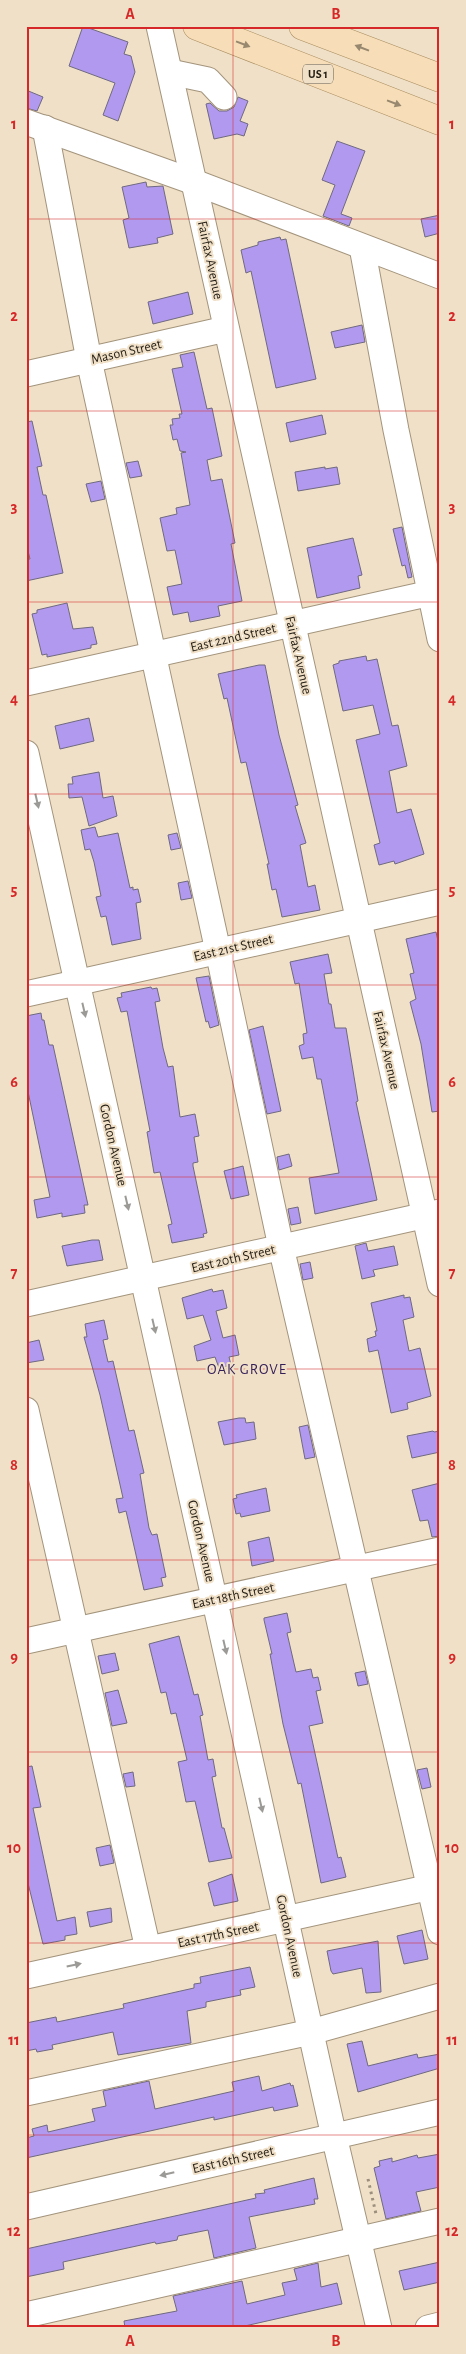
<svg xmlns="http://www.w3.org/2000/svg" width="466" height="2354" viewBox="0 0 466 2354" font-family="'Alegreya Sans',sans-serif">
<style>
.building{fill:#b299f0;stroke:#6f6980}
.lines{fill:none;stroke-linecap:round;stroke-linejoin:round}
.minor-casing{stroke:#a3947c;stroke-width:27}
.major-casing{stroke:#a98c60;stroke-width:29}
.path{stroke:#9b8f7d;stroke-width:3;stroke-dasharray:2.5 4;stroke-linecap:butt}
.minor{stroke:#fff;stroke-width:25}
.major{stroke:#f7deb8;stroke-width:28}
.oneway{fill:#98886f}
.oneway2{fill:#9c9a96}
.grid{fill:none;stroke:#d62828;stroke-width:1;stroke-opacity:0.55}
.labels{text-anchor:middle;stroke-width:4;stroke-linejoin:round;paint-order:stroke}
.shield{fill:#f0e0c7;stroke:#61584a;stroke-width:1}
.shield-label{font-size:12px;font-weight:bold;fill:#241e15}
.street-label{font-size:14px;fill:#241e15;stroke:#f0e0c7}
.neighbourhood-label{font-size:15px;letter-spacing:1px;fill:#331e58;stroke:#f0e0c7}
.neatline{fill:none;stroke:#d62828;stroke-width:2}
.grid-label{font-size:16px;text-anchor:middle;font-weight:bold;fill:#d62828}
</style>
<rect width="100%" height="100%" fill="#f0e0c7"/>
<g class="building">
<polygon points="83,26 128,42 124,54 131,56 135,72 118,121 103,115 115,83 69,66"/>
<polygon points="26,90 43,97 37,111 26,108"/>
<polygon points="238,97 248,101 240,121 248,124 244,136 237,134 214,139 206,104 210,103 219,111 227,111 234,107"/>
<polygon points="337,141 365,151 341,214 352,218 349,226 323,216 335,185 322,180"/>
<polygon points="146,182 147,187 163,186 173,234 157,238 158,243 129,248 123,220 129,218 122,187"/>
<polygon points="440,215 440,233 425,237 421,219"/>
<polygon points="280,237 281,240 286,239 316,379 276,388 251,271 246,273 241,250 258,245 258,242"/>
<polygon points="188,292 193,314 153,324 148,302"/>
<polygon points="362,325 365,342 335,348 331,332"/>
<polygon points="194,352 207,409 212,408 222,456 207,460 211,481 222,479 235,543 231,544 242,601 218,606 220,616 190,622 188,612 173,615 167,587 182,584 175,550 167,551 160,518 177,514 176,508 190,505 181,453 186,452 180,451 177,439 173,440 170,425 173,425 172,419 180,418 179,414 182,414 172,369 183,367 180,355"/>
<polygon points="322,415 326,434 290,442 286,423"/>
<polygon points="32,421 42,466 37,467 43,495 46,495 63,573 26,581 26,559 30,559 26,543 26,422"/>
<polygon points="138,461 142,476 130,478 126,463"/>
<polygon points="325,467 325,469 337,467 340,484 298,491 295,472"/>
<polygon points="101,481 105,499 91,502 86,484"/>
<polygon points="402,527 412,577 408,578 405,565 402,566 393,529"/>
<polygon points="353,538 362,575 358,576 360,588 317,598 307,548"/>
<polygon points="67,603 73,629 93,627 97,644 91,645 91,648 47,657 47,654 42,655 32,614 37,613 37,610"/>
<polygon points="366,656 367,661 377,659 392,726 398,725 407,766 389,771 397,813 411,809 424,854 395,864 394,861 379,865 374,845 380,843 356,740 380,734 373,705 343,711 333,665 339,663 339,661"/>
<polygon points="259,665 265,665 279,735 298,805 295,806 306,843 300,845 308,887 315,885 320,910 282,917 276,889 272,890 267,864 269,864 246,762 241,763 227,698 224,699 218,674"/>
<polygon points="89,718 94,741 60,749 55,726"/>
<polygon points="99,772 103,798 113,796 117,816 89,826 82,797 69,798 68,784 73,784 72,777"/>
<polygon points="95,827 98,837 118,833 130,888 133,887 133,890 138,889 141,902 136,903 141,939 112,945 106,916 101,917 96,897 101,896 94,862 90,849 85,850 81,830"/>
<polygon points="177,833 181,848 171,850 168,835"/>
<polygon points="188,881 192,898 181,900 178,883"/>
<polygon points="436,932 440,950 440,1111 432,1112 421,1044 410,1002 416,999 410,974 414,973 406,939"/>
<polygon points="328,954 332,973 324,974 329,1004 331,1004 335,1028 346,1028 358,1101 356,1102 377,1200 315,1214 309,1178 339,1173 321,1079 317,1079 313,1057 302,1059 299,1046 304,1044 303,1034 307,1033 299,983 295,984 290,962"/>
<polygon points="209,976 219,1025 210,1028 208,1021 206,1022 196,978"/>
<polygon points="151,987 152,989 157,988 160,1001 155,1002 163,1048 168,1067 173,1066 180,1117 195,1114 199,1136 194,1137 198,1162 193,1163 193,1166 207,1233 203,1234 204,1237 172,1243 168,1225 172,1224 160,1172 154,1173 147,1132 150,1131 127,1011 121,1012 117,998 122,997 121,993"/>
<polygon points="41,1013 42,1020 44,1020 49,1045 53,1045 88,1205 84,1205 85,1213 62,1217 62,1213 37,1218 34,1200 50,1197 26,1082 26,1016"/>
<polygon points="263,1026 281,1111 267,1114 249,1030"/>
<polygon points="289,1154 292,1166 279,1170 277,1157"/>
<polygon points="243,1166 249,1195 231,1199 224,1171"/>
<polygon points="298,1207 301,1223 291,1225 288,1209"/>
<polygon points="92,1240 99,1240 103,1260 67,1266 62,1246"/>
<polygon points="366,1243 368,1251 394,1246 398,1265 373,1270 375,1276 362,1279 355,1246"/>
<polygon points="310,1262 313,1278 303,1280 300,1264"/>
<polygon points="212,1289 213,1292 223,1290 227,1308 216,1311 223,1338 235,1335 239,1355 229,1357 231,1365 219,1368 215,1357 197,1361 194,1346 211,1340 203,1315 187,1319 182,1298"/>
<polygon points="404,1295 404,1298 410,1297 414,1317 403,1320 409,1351 420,1348 431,1396 407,1403 408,1409 391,1413 378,1350 369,1352 367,1339 376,1336 375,1331 377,1331 371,1303"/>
<polygon points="104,1320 108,1339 103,1340 108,1362 113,1361 129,1431 134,1430 144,1473 140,1474 149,1528 152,1535 157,1534 166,1577 161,1578 163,1586 144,1590 126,1511 119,1513 116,1499 123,1498 100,1395 84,1337 87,1337 85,1324"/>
<polygon points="39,1340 44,1360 26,1363 26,1343"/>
<polygon points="239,1418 245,1418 246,1423 254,1422 256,1439 224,1445 218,1422"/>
<polygon points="308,1425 315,1457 305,1459 299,1427"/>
<polygon points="433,1431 434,1432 440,1431 440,1452 412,1458 407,1436"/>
<polygon points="440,1483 440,1536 432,1537 428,1520 420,1521 412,1490"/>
<polygon points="266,1488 270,1511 241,1517 240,1513 236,1514 233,1499 237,1498 236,1495"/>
<polygon points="269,1537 274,1561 252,1566 248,1542"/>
<polygon points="287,1613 291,1632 287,1633 296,1672 311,1669 313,1678 318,1677 321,1690 316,1691 323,1723 309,1726 338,1858 341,1857 346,1877 321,1883 301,1783 298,1784 283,1724 270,1654 272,1654 264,1620 264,1618"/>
<polygon points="179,1636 194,1695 198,1694 203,1715 200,1716 208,1760 213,1759 216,1776 212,1777 222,1828 224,1828 232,1858 209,1862 195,1801 186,1802 178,1762 187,1760 176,1713 171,1714 166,1692 161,1693 149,1644"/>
<polygon points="115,1653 119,1670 102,1674 98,1656"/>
<polygon points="365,1671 368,1684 358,1686 355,1673"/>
<polygon points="118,1690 127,1723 112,1726 105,1693"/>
<polygon points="32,1766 41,1807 33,1808 57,1921 75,1917 77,1934 65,1936 65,1940 43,1944 26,1875 26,1767"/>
<polygon points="427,1768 431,1787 422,1789 417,1770"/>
<polygon points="133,1772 135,1786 126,1787 123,1774"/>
<polygon points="110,1845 114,1863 100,1866 96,1848"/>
<polygon points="232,1874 238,1901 214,1906 208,1883"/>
<polygon points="111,1908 112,1922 90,1927 87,1912"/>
<polygon points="422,1930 428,1959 404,1964 397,1936"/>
<polygon points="378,1941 381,1992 366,1993 362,1968 333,1974 331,1971 327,1951"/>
<polygon points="250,1967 255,1987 240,1990 241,1995 206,2002 206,2007 187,2011 191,2043 118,2055 113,2032 52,2045 53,2049 37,2052 36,2049 26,2051 26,2023 56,2017 57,2022 124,2008 123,2004 194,1988 194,1984 201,1983 200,1977"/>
<polygon points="362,2041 368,2066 417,2054 418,2058 440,2054 440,2068 358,2092 347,2044"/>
<polygon points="259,2076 262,2091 290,2083 291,2086 293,2085 298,2106 274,2111 273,2107 214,2120 214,2117 26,2158 26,2138 34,2136 32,2129 47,2125 48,2132 95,2121 92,2109 106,2106 103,2091 149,2081 155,2109 234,2091 232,2082"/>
<polygon points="440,2154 440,2187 416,2192 421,2211 386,2219 374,2168 380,2166 379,2161 392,2158 392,2162 417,2155 418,2158"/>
<polygon points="314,2178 318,2199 314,2199 315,2204 249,2217 256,2248 214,2258 208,2230 178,2236 177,2240 156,2244 155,2242 63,2262 64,2269 26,2277 26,2249 256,2198 255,2194 265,2193 264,2190"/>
<polygon points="440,2262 440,2282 404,2290 399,2271"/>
<polygon points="318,2263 321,2287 337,2283 342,2304 236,2328 125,2328 124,2321 177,2311 173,2296 242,2281 247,2304 285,2295 282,2283 297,2280 294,2269"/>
</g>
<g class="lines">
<g class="minor-casing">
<g id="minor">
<polyline points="159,26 440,1284"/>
<polyline points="170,72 208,80 224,97"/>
<polyline points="26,122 194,182 440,276"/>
<polyline points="45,128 89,360 218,951 281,1247 440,1932"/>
<polyline points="362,247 396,430 440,639"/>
<polyline points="26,374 226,329"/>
<polyline points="26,683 440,591"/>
<polyline points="26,753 331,2123 379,2328"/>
<polyline points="26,994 440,902"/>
<polyline points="26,1304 440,1212"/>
<polyline points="26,1410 148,1949"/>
<polyline points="26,1641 440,1550"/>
<polyline points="26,1976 440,1885"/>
<polyline points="26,2093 311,2032 440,1996"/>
<polyline points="26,2207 440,2112"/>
<polyline points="26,2315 440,2221"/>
<polyline points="428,2328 440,2325"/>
</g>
</g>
<g class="major-casing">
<g id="major">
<polyline points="197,26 440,121"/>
<polyline points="303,26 440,78"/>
</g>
</g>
<polyline class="path" points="368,2179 376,2214"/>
<use href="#minor" class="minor"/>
<use href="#major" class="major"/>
</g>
<defs><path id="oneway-solid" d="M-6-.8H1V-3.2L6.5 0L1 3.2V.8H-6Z" transform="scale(1.25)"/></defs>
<g class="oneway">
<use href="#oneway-solid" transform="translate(243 44) rotate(21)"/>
<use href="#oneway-solid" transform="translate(362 48) rotate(-159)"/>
<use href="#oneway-solid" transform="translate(394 103) rotate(21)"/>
</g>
<g class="oneway2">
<use href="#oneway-solid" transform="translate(37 801) rotate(77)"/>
<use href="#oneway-solid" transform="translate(84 1010) rotate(77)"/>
<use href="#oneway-solid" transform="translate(127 1203) rotate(77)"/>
<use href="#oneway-solid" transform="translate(154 1326) rotate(77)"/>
<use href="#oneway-solid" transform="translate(225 1647) rotate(77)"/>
<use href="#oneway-solid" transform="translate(261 1805) rotate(77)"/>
<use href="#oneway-solid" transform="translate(74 1965) rotate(-12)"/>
<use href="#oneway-solid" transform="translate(167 2174) rotate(167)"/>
</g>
<path class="grid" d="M233,26V2328M26,219H440M26,411H440M26,602H440M26,794H440M26,985H440M26,1177H440M26,1369H440M26,1560H440M26,1752H440M26,1943H440M26,2135H440"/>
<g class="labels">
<rect class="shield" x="303" y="64.5" width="30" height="19" rx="4"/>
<g class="shield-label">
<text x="318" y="78">US 1</text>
</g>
<g class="street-label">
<text transform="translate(211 260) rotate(78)" y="5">Fairfax Avenue</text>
<text transform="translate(126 351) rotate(-13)" y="5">Mason Street</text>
<text transform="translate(233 637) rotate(-13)" y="5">East 22nd Street</text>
<text transform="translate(299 655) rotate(77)" y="5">Fairfax Avenue</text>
<text transform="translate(233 947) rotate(-13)" y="5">East 21st Street</text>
<text transform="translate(387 1050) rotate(77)" y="5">Fairfax Avenue</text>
<text transform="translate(114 1145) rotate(77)" y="5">Gordon Avenue</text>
<text transform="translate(233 1258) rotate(-13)" y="5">East 20th Street</text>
<text transform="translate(202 1541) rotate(77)" y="5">Gordon Avenue</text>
<text transform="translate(233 1595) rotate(-12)" y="5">East 18th Street</text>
<text transform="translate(218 1934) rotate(-12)" y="5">East 17th Street</text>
<text transform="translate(290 1936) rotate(78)" y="5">Gordon Avenue</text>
<text transform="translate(233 2159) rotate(-13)" y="5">East 16th Street</text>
</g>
<g class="neighbourhood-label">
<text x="247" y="1374">OAK GROVE</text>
</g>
</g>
<rect width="466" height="2354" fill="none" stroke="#f0e0c7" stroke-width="55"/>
<rect x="28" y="28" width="410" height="2298" class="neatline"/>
<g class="grid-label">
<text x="130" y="19">A</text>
<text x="336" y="19">B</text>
<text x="14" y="129">1</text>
<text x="452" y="129">1</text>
<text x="14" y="321">2</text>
<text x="452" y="321">2</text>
<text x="14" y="512">3</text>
<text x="452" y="512">3</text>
<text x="14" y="704">4</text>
<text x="452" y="704">4</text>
<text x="14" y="895">5</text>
<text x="452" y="895">5</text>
<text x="14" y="1087">6</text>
<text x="452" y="1087">6</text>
<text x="14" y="1278">7</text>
<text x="452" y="1278">7</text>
<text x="14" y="1470">8</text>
<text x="452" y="1470">8</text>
<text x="14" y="1662">9</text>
<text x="452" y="1662">9</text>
<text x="14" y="1853">10</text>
<text x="452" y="1853">10</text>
<text x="14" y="2045">11</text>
<text x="452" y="2045">11</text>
<text x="14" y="2236">12</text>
<text x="452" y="2236">12</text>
<text x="130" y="2346">A</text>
<text x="336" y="2346">B</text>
</g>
</svg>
